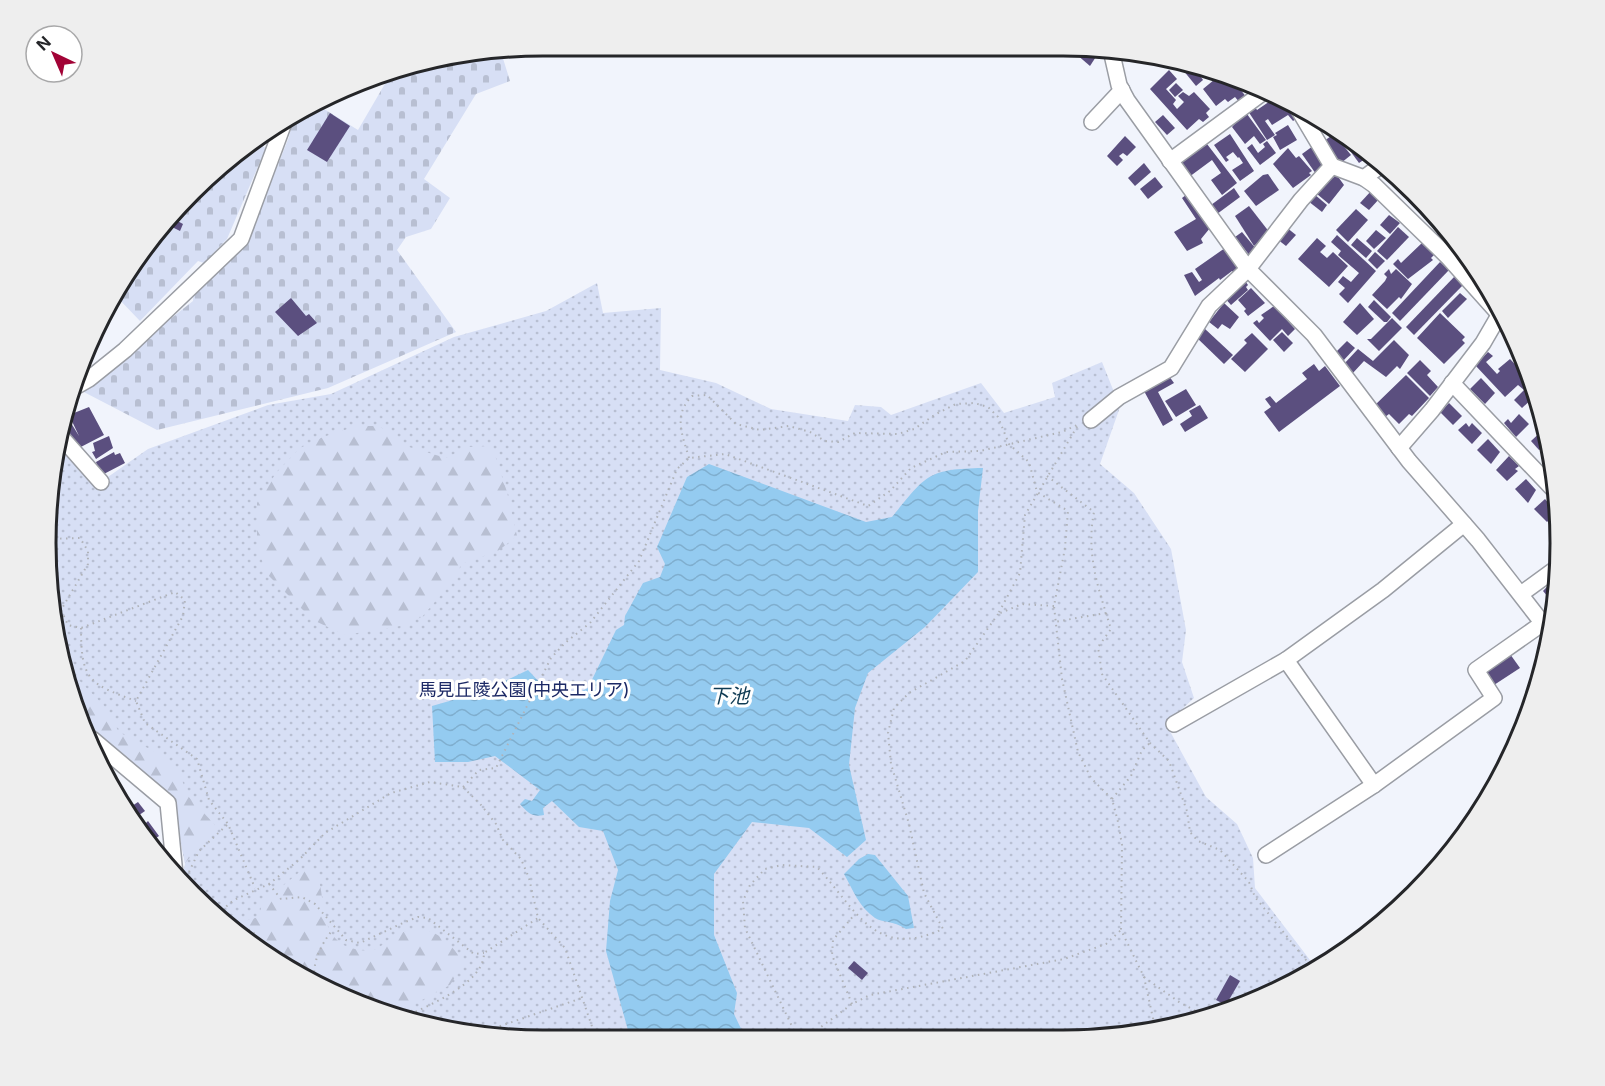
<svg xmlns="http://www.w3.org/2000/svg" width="1605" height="1086" viewBox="0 0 1605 1086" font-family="Inter,'Noto Sans JP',sans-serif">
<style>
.green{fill:url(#green-dots)}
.forest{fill:url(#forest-firs)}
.cemetery{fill:url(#cemetery-stones)}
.water{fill:url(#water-waves)}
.building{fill:#5b4f7f}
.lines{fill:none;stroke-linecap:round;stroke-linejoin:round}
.street-casing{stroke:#9a9da4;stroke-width:18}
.path{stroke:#afb2b8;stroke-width:2;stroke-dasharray:1.5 4.5;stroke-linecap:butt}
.street{stroke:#fff;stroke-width:15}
.labels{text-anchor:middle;stroke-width:6;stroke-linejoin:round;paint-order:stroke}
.park-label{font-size:18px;fill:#1c2965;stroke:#fff}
.water-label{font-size:20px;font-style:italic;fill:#0f3b54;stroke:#fff}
.rim{fill:none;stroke:#252629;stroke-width:3}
</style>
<defs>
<pattern id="green-dots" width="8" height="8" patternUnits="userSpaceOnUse" patternTransform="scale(1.5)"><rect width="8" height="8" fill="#d7dff5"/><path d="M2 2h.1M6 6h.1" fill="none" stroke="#b8bfd2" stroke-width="1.8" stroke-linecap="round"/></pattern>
<pattern id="forest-firs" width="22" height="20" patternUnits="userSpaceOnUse" patternTransform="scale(1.5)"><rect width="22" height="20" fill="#d7dff5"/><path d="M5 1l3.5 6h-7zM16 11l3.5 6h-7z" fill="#b8bfd2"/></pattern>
<pattern id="cemetery-stones" width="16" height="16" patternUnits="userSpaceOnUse" patternTransform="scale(1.5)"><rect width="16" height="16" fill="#d7dff5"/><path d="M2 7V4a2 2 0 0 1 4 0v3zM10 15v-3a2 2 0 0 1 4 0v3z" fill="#b8bfd2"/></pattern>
<pattern id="water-waves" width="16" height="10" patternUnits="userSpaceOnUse" patternTransform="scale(1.5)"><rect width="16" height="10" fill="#94cbf0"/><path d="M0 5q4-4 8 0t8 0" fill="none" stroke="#7faece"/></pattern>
</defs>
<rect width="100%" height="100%" fill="#f1f4fc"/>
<polygon class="green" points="597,283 603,313 661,308 660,370 716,383 771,409 848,421 855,405 881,407 891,415 981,383 1004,413 1055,397 1052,383 1102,362 1120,407 1100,464 1134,493 1171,549 1186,630 1182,662 1194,698 1166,724 1206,797 1237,824 1253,858 1255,888 1313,964 1342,955 1253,1003 1159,1031 1062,1041 543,1041 446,1031 322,989 191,895 181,883 185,864 172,799 88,727 55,640 46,510 60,450 95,486 148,449 268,405 331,394 454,337 546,311"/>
<g class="forest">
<polygon points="357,426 379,426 409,447 446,458 468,447 492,446 507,492 517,536 498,551 461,564 457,576 422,617 400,626 345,635 313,620 266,573 257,544 257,503 276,473 300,448 323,437"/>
<polygon points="58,648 74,675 104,706 119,732 162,756 179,772 188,796 215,825 213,833 185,863 174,799 89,727"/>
<path d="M308,865C310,868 316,872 317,876C326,895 318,928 342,944C350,949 365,952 374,950C381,948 386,940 393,937C423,918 448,936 464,964L450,985L396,1014L322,989L225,920L231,915L245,921L259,917L262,903Z"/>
</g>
<g class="cemetery">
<polygon points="501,52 510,81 476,94 424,179 450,198 431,229 406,237 397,250 456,332 328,388 157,430 80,390 193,301 194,290 245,247 289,137 294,115 316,104 358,130 393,70"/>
<polygon points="253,141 266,148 227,239 204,263 198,261 140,321 116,296 148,240"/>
</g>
<g class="water">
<path d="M709,464L866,522L892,517C926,476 926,469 983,468L978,511V572L925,627L868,673L855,708L849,765L866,840L847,857L809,828L752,822L714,874V935L737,993L734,1014L745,1037L741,1041H631L606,951L610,901L618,870L603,831L579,827L552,801L543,808L544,815C532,818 527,812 520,804L525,799L532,801L540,790L495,756L468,762H435L432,706L484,691L528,670L544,687L570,697L588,688L616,630L624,625L625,616L643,583L660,577L665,564L657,547L687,477Z"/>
<path d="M868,854L875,855L908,896L914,928L906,929C893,920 882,923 875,918C859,907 853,890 844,874L859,859Z"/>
</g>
<g class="building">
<polygon points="1082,47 1101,49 1090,66 1076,54"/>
<polygon points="1174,59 1194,66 1203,80 1196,86"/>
<polygon points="1169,70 1177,79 1166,89 1176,100 1173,104 1177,109 1184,102 1178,96 1183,92 1189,96 1194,92 1210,109 1206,113 1209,117 1203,122 1199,119 1187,130 1150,89"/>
<polygon points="1220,75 1233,80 1247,98 1241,104 1235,97 1228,102 1225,99 1216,106 1203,89"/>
<polygon points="1176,83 1183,90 1175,97 1169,90"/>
<polygon points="1279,95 1288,100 1299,117 1293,121 1288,115 1272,125 1268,119 1265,121 1275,135 1267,140 1246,108 1253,104 1257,110"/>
<polygon points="330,113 350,126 327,162 307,150"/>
<polygon points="1243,114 1247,114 1266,140 1260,144 1254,136 1245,144 1232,127"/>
<polygon points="1163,115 1175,128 1167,135 1155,122"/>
<polygon points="1288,125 1297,140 1280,150 1273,137 1277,135 1275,133"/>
<polygon points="1230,134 1254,171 1240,181 1232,170 1243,163 1239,157 1238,158 1233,152 1226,157 1229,160 1226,162 1214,145"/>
<polygon points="1334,134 1351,155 1341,163 1324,141"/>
<polygon points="1125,136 1136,147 1127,156 1123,153 1119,156 1123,160 1117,166 1107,156"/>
<polygon points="1267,141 1276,153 1260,165 1247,148 1252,144 1258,153 1265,147 1263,144"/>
<polygon points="1207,144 1237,183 1222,195 1211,180 1221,173 1212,160 1189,177 1180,164"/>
<polygon points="1313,146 1327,167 1316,174 1302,154"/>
<polygon points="1351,146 1356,149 1368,157 1359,163 1348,148"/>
<polygon points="1288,148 1296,158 1299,156 1312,171 1309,173 1311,175 1293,188 1273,164"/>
<polygon points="1144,163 1151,172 1135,186 1128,178"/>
<polygon points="1268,174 1279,190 1256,206 1244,191 1263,175"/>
<polygon points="1336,174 1344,185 1329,204 1317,194 1331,176 1333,178"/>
<polygon points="1155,177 1163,187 1148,199 1140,189"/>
<polygon points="1234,188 1240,197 1217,214 1211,205"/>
<polygon points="1372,190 1380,198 1369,210 1360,203"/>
<polygon points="1314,194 1327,205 1322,212 1308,201"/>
<polygon points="1186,195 1210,228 1201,239 1203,243 1187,251 1174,232 1196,219 1182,198"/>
<polygon points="1249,206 1270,233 1254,246 1235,216"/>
<polygon points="1356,209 1368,220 1348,242 1336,230"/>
<polygon points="1389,215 1400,223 1390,234 1380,225"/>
<polygon points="172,218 183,224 180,231 168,225"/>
<polygon points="1443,226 1454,240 1445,249 1434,237"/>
<polygon points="1286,227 1296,235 1286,246 1277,239"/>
<polygon points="1398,227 1409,237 1387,260 1377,251"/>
<polygon points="1376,230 1386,238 1374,249 1366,241"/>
<polygon points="1242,232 1257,250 1250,256 1235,237"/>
<polygon points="1337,235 1376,271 1348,303 1339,294 1345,288 1338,282 1343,276 1351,282 1359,273 1338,255 1341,251 1331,242"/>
<polygon points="1317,238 1326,246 1320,252 1327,258 1333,252 1348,266 1329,287 1298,259"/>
<polygon points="1357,238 1372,251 1366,258 1351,245"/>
<polygon points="1423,242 1435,254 1431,258 1433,260 1408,279 1393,264 1398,259 1401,263"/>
<polygon points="1225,248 1239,270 1234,273 1232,271 1220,280 1219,278 1195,296 1184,275 1192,272 1199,282 1202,280 1195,269"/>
<polygon points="1462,249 1469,258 1461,265 1454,257"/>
<polygon points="1375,252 1385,261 1377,269 1368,260"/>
<polygon points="1440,262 1449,270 1400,321 1392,313"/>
<polygon points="1389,269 1391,274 1396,269 1412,284 1401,299 1399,297 1387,309 1372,295 1385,281 1387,277 1384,274"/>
<polygon points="1455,276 1464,284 1414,335 1406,327"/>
<polygon points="1243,278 1248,285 1246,287 1248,290 1231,305 1223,296"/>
<polygon points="1251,288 1265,303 1248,316 1244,311 1246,309 1238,300"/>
<polygon points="1460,293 1467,299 1448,318 1442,311"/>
<polygon points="291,298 306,316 309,314 317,323 298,336 275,312"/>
<polygon points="1374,300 1391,317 1387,322 1384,322 1368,307"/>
<polygon points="1224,303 1239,317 1230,329 1222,324 1218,329 1209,322"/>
<polygon points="1360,303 1374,319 1357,335 1343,322"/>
<polygon points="1274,306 1295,329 1288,336 1282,329 1270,341 1253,323 1257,320 1259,323 1264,318 1261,315"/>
<polygon points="1440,313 1465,337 1462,340 1465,343 1444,364 1417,338"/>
<polygon points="1392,318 1402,328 1379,351 1367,339 1371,339"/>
<polygon points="1204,328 1233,355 1224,364 1195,336"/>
<polygon points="1282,332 1293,343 1284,352 1273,340"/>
<polygon points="1252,333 1268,349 1245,372 1231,359 1247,343 1244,340"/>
<polygon points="1394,340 1409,355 1400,369 1397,366 1386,377 1364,361 1352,374 1343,365 1358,349 1373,361"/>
<polygon points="1347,341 1355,348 1343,361 1335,353"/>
<polygon points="1488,352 1493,356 1486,362 1497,374 1500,371 1498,369 1510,359 1530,380 1534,397 1522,408 1514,400 1524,390 1518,385 1505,397 1475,365"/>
<polygon points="1420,360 1431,371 1427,375 1438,387 1430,396 1407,373"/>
<polygon points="1314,364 1319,371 1325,366 1340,386 1279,432 1264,412 1271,407 1265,399 1270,396 1276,403 1307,379 1302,373"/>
<polygon points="1406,375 1429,398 1412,416 1409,414 1399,424 1389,414 1385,417 1374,406"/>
<polygon points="1169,376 1174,383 1158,392 1173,420 1163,426 1144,391"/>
<polygon points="1481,378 1495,393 1485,404 1470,389"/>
<polygon points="1186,389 1196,405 1176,417 1165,401"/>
<polygon points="1449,403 1462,416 1453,425 1440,412"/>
<polygon points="1200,405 1208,418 1185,432 1180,424 1192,416 1189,411"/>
<polygon points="89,407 104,435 75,450 65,431 68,418 79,436 69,415"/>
<polygon points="1519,414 1529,424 1516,437 1504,423 1508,419 1511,423"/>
<polygon points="1466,423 1469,427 1472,423 1482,433 1472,444 1458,430"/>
<polygon points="1544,429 1549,445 1539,450 1531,441"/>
<polygon points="109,436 113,448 96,459 92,452 95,451 93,443"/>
<polygon points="1488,439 1500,452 1491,464 1477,450"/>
<polygon points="114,452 115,455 120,453 125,463 100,476 96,462"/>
<polygon points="1509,456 1519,466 1515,469 1518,471 1507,481 1496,470"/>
<polygon points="1526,479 1536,490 1528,503 1515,489"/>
<polygon points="1545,499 1557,513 1547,522 1534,509"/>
<polygon points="1557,576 1554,604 1543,591"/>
<polygon points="1510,654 1520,668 1494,685 1485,671"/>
<polygon points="138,802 145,811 135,818 129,808"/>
<polygon points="148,821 159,836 153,840 155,844 153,845 140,829"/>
<polygon points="854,961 868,973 862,980 848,968"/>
<polygon points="1230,975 1240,981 1226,1005 1216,1000"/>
</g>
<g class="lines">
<g class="street-casing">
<g id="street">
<polyline points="1111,50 1119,85 1127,100 1248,269 1314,335 1409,461 1478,540 1551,634"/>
<polyline points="1297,107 1332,166 1364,178 1374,185 1447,256 1499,314"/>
<polyline points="1092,122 1122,90"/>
<polyline points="1170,161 1265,91"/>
<polyline points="1364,178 1380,166"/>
<polyline points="1452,383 1555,491"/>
<polyline points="75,387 89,379 125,350 241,239 285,120"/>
<polyline points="1091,420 1119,397 1171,368 1209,306 1248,269 1301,200 1332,166"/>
<polyline points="63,439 101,482"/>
<polyline points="1399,448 1432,410 1483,343 1501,312"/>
<polyline points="1521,594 1558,567"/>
<polyline points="1286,660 1374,785"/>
<polyline points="1174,724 1286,660 1383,590 1464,524"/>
<polyline points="92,739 168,803 175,875"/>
<polyline points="1266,855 1374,785 1494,698 1476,670 1543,623"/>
</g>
</g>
<g class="path">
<path d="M689,458C682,434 673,415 692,396L707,395L736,424L760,430L789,426L810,432L825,441L838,442L855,433L898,434L914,429L936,414L956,404L974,403L988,407L998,417L1009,444L1029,462L1037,492L1068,511L1065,548L1054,606L1062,679L1078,752L1091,778L1112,799L1118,822L1122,845L1121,930L1144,977L1156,1032"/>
<path d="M1047,476L1094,512C1087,548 1095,579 1106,613L1054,622"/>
<polyline points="48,539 80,538 88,551 88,564 61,610 68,625 81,628 175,592 185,600 183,616 136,701 145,723 197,759 209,800 228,824 255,888"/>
<polyline points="52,605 60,609"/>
<polyline points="1054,606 1022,604 998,614 1020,573 1025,515 1078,425"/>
<polyline points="1106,613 1111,629 1098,647 1102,674 1150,743 1169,761 1187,811 1190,832 1198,841 1220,850 1249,882 1255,897 1314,970"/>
<path d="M81,628C81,680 89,684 136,701"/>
<polyline points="463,787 479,770 496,768 551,658 565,643 590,623 639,561 677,469 689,458 725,454 868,506 890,491 911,468 946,452 980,451 1062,432 1077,425"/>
<polyline points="1112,799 1131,776 1142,750 1150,743"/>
<polyline points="189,872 199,851 228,824"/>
<polyline points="269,884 281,899 302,897 315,904 346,940 360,943 405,922 418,917 428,918 474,954 484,953"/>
<polyline points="217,914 234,900 269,884 299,860 325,833 391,793 430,782 463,787 481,805 496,824 503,840 521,859 529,878 538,918 565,948 597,1041"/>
<polyline points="237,928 242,927 252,931 269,951"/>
<polyline points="1144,977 1179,1002 1207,1017"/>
<path d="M314,984C313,960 319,948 333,929"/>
<polyline points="852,1004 832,955 833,940 855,914"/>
<path d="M405,1017C428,1005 484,984 484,953L538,918"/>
<polyline points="477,1034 582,998"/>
<path d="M799,1041L745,928L743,901L750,885L765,869L782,865L817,867C858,911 874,960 943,929L924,893L909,824L891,764L888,733L894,708L909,693L965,661L998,614"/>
<polyline points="802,1041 852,1004 870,995 1064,959 1106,944 1121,930"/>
</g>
<use href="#street" class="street"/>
</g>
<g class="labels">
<g class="park-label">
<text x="524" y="696">馬見丘陵公園(中央エリア)</text>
</g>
<g class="water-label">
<text x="729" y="703">下池</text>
</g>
</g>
<path d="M0 0H1605V1086H0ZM543 56H1063A487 487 0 0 1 1550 543V543A487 487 0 0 1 1063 1030H543A487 487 0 0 1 56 543V543A487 487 0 0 1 543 56Z" fill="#eee" fill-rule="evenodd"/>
<path class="rim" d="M543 56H1063A487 487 0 0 1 1550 543V543A487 487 0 0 1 1063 1030H543A487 487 0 0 1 56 543V543A487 487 0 0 1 543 56Z"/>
<g transform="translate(54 54) rotate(316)"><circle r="28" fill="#ffffff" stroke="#a8a8a9" stroke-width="1.5"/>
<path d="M0-4.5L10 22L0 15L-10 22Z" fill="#a20336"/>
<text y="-9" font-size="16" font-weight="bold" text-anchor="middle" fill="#252629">N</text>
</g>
</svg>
